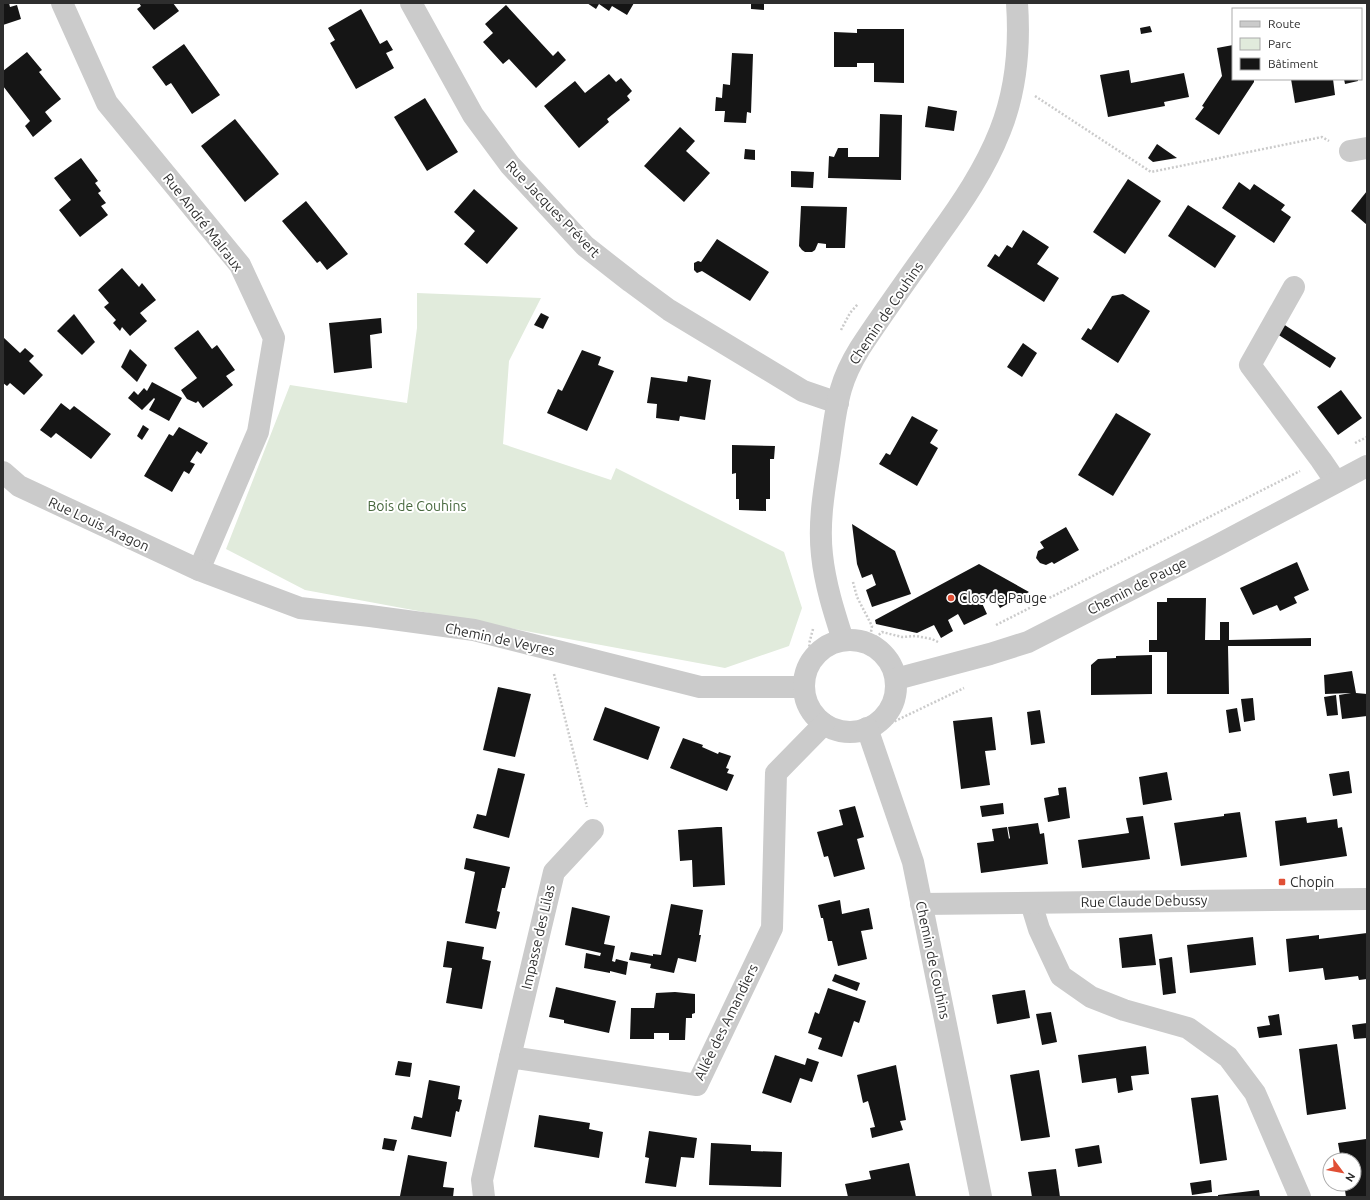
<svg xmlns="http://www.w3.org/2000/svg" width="1370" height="1200" viewBox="0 0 1370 1200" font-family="Ubuntu,sans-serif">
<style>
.green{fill:#e1ebdc}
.building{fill:#151515}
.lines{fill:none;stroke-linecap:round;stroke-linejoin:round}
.path{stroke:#cbcbcb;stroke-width:2.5;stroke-dasharray:2 2;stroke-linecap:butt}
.minor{stroke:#cbcbcb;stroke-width:22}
.poi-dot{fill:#e04f35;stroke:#fff;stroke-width:1.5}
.labels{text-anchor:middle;stroke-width:4;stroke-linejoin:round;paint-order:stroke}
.street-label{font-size:14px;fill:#2e2e2e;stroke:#fff}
.park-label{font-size:14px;fill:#47683d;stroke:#fff}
.poi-label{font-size:14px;fill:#2e2e2e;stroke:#fff;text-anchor:start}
</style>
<rect width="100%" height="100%" fill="#fff"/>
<polygon class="green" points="417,293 541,298 509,361 503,444 611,480 616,468 784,552 802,608 789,646 725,668 305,590 226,549 290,385 407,403 417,328"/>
<g class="building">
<polygon points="3,3 9,3 10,7 17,5 21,19 3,25"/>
<polygon points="139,3 173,3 179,11 154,30 137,9 141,6"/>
<polygon points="587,3 634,3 627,15 612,6 609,11 599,4 596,9"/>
<polygon points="751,3 764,3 764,10 751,9"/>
<polygon points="506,5 553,56 558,51 566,60 536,88 509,59 503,64 483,42 493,33 485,24"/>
<polygon points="361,9 380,44 387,40 393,50 386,53 394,68 356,89 330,43 335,40 328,28"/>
<polygon points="1150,26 1152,32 1141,34 1140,28"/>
<polygon points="857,29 904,29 904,83 874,82 874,63 857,63 857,67 834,67 834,32 857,33"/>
<polygon points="184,44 220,95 192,114 171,83 166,86 152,67"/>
<polygon points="1233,45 1233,79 1254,79 1254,82 1219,135 1195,119 1204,107 1202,106 1222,76 1217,48"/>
<polygon points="27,52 42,70 39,72 61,99 45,112 52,121 33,137 25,126 30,121 3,86 3,71"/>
<polygon points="732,53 753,54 751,113 747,112 746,123 724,122 725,111 715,111 716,97 722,98 723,84 730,85"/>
<polygon points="1129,70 1131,83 1184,73 1189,97 1164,102 1165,106 1108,117 1100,75"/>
<polygon points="609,74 616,82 621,78 632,91 627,96 630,100 607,119 609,122 579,148 544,106 575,81 585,93"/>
<polygon points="1291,79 1333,79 1335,95 1295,103"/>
<polygon points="1344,79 1358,79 1358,81 1345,84"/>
<polygon points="425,98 458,152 427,171 394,117"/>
<polygon points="928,106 957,111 954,131 925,127"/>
<polygon points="880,114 902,115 901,180 828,178 829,156 834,157 838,148 848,148 848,157 879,157"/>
<polygon points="235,119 279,174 245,202 201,146"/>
<polygon points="680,127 695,141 686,151 710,173 684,202 644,166"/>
<polygon points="1157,144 1177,158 1153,162 1148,158"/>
<polygon points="745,149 755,150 755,160 744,159"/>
<polygon points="81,158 98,181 95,183 101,191 98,193 106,203 101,206 108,215 80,237 59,210 71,200 54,178"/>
<polygon points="791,171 814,172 813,188 791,187"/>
<polygon points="1128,179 1161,201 1125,254 1093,232"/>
<polygon points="1239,182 1250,190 1254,184 1285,205 1281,210 1291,217 1274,243 1222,208"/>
<polygon points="474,189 518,228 487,264 464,244 475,231 454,212"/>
<polygon points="1367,191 1367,225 1351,211"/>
<polygon points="306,201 348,254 327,270 320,261 317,263 282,221"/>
<polygon points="1188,205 1236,236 1215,268 1168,236"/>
<polygon points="801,206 847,207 845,248 826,248 826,244 818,243 815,250 812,252 805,252 802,250 799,246"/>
<polygon points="1023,230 1049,247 1037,264 1059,278 1044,302 987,266 995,254 999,257 1007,245 1012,248"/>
<polygon points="717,239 769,272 750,301 702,271 697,273 694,270 694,263 698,261 701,262"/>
<polygon points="122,268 139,287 142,283 156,300 140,313 147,321 130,336 122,327 120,331 113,323 116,320 104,307 109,303 98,290"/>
<polygon points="1123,294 1150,311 1118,363 1081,339 1088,328 1091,330 1112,296"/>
<polygon points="541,313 549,317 543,329 534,325"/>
<polygon points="74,314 95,342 82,355 57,331"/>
<polygon points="381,318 382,333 370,335 372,368 334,373 329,323"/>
<polygon points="1280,322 1336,358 1330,368 1274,332"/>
<polygon points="198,330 212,349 217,345 235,370 226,376 233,385 203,408 198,401 196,403 187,399 181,390 197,378 174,348"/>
<polygon points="3,337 20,353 25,348 34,356 29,361 43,375 24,395 10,383 7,386 3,383"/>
<polygon points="1023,343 1037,353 1022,377 1007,367"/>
<polygon points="130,349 147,365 137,382 121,367"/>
<polygon points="582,350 601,357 598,365 614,371 587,431 547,413 558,389 562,391"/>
<polygon points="688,376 711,380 705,420 680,416 679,421 656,418 657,404 647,403 651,377 687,382"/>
<polygon points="152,382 182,398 169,421 149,410 155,399 154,398 142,410 128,398 134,391 138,395 144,388 147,391"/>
<polygon points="1341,390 1362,418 1338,435 1317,407"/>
<polygon points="61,403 70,410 74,406 111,434 91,459 56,433 51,438 40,430"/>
<polygon points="1116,413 1151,434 1113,496 1078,475"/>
<polygon points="912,416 938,430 930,443 938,448 917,486 879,464 886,453 890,455"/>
<polygon points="143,425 149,429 142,440 137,436"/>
<polygon points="179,427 208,443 201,454 197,451 190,462 195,464 189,474 184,471 172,492 144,476 169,434 173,436"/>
<polygon points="732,445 775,446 774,459 770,459 770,499 766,499 766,511 739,510 739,499 736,499 736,473 732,474"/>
<polygon points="852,524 895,551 911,594 872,607 866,590 876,585 872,574 862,578 857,564"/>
<polygon points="1066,527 1079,550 1054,564 1052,562 1046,565 1040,563 1036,558 1038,551 1044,548 1040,542"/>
<polygon points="1297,562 1309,590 1294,597 1297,603 1280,611 1277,605 1253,615 1240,588"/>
<polygon points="979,564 1029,592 1000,608 993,596 981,601 987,614 964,625 958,614 948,620 953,631 941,638 934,625 917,633 876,624 875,620"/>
<polygon points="1167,598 1206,598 1205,640 1220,640 1220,622 1229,622 1229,640 1311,638 1311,646 1228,646 1229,694 1167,694 1167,652 1149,652 1149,640 1157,640 1157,602 1167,602"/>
<polygon points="1152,655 1152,694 1091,695 1091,665 1098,659 1116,658 1116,656"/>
<polygon points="1352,671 1356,693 1367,694 1367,716 1342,719 1339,695 1351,693 1325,694 1324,675"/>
<polygon points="498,687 531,694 515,757 483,750"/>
<polygon points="1336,695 1338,715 1327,716 1324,697"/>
<polygon points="1253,698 1255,720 1244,722 1241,699"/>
<polygon points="605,707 660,727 648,760 593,740"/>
<polygon points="1237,708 1241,731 1229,733 1226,710"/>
<polygon points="1040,710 1045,743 1031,745 1027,712"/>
<polygon points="992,717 996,750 985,751 990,785 961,789 953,721"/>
<polygon points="683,738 703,745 702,747 718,754 719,752 731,756 726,768 729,769 727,773 734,775 727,791 670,768"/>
<polygon points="498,768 525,774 509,838 473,828 477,814 486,816"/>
<polygon points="1349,771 1352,793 1333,796 1329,774"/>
<polygon points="1167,772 1172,800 1143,805 1139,777"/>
<polygon points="1066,787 1070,818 1048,822 1044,798 1059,795 1058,788"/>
<polygon points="1003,803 1004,814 982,817 980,806"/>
<polygon points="855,806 864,837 857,839 865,869 834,877 828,856 824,857 817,832 843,825 839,810"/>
<polygon points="1240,812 1247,857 1181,866 1174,823 1224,816 1224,814"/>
<polygon points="1143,816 1150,859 1082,868 1078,840 1129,833 1126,818"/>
<polygon points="1306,817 1307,823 1337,819 1338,828 1342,827 1347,856 1280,866 1275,821"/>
<polygon points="1038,823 1040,834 1044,833 1048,864 981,873 977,843 994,841 992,829 1007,827 1009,839 1010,838 1008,827"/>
<polygon points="717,827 722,827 725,885 693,887 692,860 680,861 678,830"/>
<polygon points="466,858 510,867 505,888 502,888 497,911 500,912 496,929 465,923 475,872 464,869"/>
<polygon points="840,900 842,914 869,908 873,929 861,931 867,959 838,966 832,941 828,941 823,918 821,918 818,905"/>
<polygon points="671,904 703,910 699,935 701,935 696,962 678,958 674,973 650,968 651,964 629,960 631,952 653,956 653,954 661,955"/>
<polygon points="572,907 610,916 604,944 615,946 612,961 615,962 616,959 628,962 626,975 610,971 610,973 584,968 586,953 600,956 601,953 565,945"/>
<polygon points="1367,933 1367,979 1359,980 1358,976 1325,980 1323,968 1289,972 1286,939 1319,935 1319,939"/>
<polygon points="1152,934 1156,965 1122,968 1119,938"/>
<polygon points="1253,937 1256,965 1190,973 1187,945"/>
<polygon points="447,941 484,947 482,959 491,961 482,1009 446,1003 452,968 443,967"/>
<polygon points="1172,957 1176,993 1163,995 1159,959"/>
<polygon points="835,974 860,983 857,991 832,981"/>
<polygon points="556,987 616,1001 609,1033 564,1023 564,1020 549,1017"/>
<polygon points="828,988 866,1001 859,1023 854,1021 842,1057 818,1049 822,1038 808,1033 815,1012 819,1014"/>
<polygon points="1025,990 1030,1018 997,1024 992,995"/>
<polygon points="675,992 695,994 695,1013 692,1014 692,1018 686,1018 685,1040 669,1040 669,1033 654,1033 654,1039 630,1039 631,1008 654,1008 656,993"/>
<polygon points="1051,1012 1057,1042 1042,1045 1036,1014"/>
<polygon points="1279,1014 1282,1035 1259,1038 1257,1027 1270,1025 1268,1016"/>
<polygon points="1367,1023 1367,1038 1354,1039 1352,1025"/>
<polygon points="1337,1044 1346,1109 1307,1115 1299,1049"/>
<polygon points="1146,1046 1149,1074 1131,1076 1133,1090 1118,1093 1116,1078 1082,1083 1078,1055"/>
<polygon points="775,1055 805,1065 807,1058 819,1062 812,1082 800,1078 791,1103 762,1093"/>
<polygon points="398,1061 412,1063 410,1077 395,1075"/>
<polygon points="896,1065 906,1120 900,1121 903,1130 872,1138 870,1128 875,1127 868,1101 863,1103 857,1075"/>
<polygon points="1039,1070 1050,1137 1021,1141 1010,1075"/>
<polygon points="429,1080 460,1086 458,1099 462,1100 459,1112 456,1111 451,1137 411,1129 414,1116 422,1118"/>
<polygon points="1218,1095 1227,1160 1200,1164 1191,1098"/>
<polygon points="539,1115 590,1123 589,1129 603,1132 599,1158 534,1147"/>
<polygon points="649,1131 697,1138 694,1158 681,1157 676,1187 645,1183 649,1158 645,1157"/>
<polygon points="384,1138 397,1140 394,1151 382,1149"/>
<polygon points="1366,1139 1367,1197 1346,1197 1344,1184 1354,1184 1354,1160 1341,1160 1338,1143"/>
<polygon points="711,1143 751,1145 751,1151 782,1152 781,1187 709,1185"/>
<polygon points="1099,1145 1102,1163 1078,1167 1075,1149"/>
<polygon points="408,1155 447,1162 443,1187 454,1188 453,1197 406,1197 400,1196"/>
<polygon points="909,1163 916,1197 848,1197 845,1184 871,1179 869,1171"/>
<polygon points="1056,1169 1060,1197 1032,1197 1028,1172"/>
<polygon points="1211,1180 1212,1192 1192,1195 1190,1183"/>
<polygon points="1259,1190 1260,1197 1218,1197 1218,1195"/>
</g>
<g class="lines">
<g class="path">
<polyline points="1035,96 1151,172 1322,137 1329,141"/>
<polyline points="841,330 850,313 858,304"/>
<polyline points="1355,443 1367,437"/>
<polyline points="853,582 857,597 872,626 869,644"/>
<polyline points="996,625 1300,471"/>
<polyline points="813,629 809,644 813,659"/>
<polyline points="870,643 882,632 902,637 916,636 932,639 938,642"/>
<polyline points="554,674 587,807"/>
<polyline points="891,723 964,688"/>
</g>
<g class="minor">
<polyline points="62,3 107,103 240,265 274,338 258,432 199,570"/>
<polyline points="411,3 473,115 510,165 585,246 631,282 669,310 803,391 838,403"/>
<polyline points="1350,151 1367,148"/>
<polyline points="1294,287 1250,365 1321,460 1336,482"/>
<polyline points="3,472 19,486 199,570 300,608 370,616 474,630 700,687 804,687"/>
<path d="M843,640C834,612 825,584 822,555C818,520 825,486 830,452C833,431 835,410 841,389C845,375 852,361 860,348C885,310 912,273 938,236C962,203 985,169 1000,131C1016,91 1020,46 1017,3"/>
<circle cx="850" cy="686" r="46"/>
<polyline points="896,679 990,654 1028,642 1216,546 1367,466"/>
<polyline points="867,728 913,862 981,1197"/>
<polyline points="1031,903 1039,929 1061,976 1091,997 1124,1010 1188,1028 1228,1057 1255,1093 1300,1197"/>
<polyline points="921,904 1367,899"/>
<polyline points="510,1057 554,872 593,830"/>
<polyline points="484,1197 482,1180 510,1057 697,1085 772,928 776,773 824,724"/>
</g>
</g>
<g class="poi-dot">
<circle cx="951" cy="598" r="4"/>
<rect x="1278" y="878" width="8" height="8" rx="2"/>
</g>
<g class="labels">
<g class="street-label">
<text transform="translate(553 209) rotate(46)" y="5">Rue Jacques Prévert</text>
<text transform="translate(203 222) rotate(52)" y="5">Rue André Malraux</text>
<text transform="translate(886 313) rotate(-56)" y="5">Chemin de Couhins</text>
<text transform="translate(99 524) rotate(25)" y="5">Rue Louis Aragon</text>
<text transform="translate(1137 586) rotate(-27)" y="5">Chemin de Pauge</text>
<text transform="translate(500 639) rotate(12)" y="5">Chemin de Veyres</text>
<text transform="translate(1144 901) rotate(-1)" y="5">Rue Claude Debussy</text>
<text transform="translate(538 937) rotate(-77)" y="5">Impasse des Lilas</text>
<text transform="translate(933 960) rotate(78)" y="5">Chemin de Couhins</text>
<text transform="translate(726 1022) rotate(-64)" y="5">Allée des Amandiers</text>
</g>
<g class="park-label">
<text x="417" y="511">Bois de Couhins</text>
</g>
<g class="poi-label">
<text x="959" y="603">Clos de Pauge</text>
<text x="1290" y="887">Chopin</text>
</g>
</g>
<rect width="1370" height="1200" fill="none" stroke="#2e2e2e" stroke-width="8"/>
<rect x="1232" y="8" width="130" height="72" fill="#ffffff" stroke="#ababab"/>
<rect x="1240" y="21" width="20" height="6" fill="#cbcbcb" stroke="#ababab"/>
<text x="1268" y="28" font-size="12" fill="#2e2e2e">Route</text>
<rect x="1240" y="38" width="20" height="12" fill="#e1ebdc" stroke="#ababab"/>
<text x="1268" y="48" font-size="12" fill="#2e2e2e">Parc</text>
<rect x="1240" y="58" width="20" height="12" fill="#151515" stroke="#ababab"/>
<text x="1268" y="68" font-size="12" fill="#2e2e2e">Bâtiment</text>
<g transform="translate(1342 1172) rotate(122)"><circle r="19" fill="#ffffff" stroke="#ababab"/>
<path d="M0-3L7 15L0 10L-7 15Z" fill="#e04f35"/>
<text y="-6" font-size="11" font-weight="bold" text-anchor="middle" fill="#2e2e2e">N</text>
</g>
</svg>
